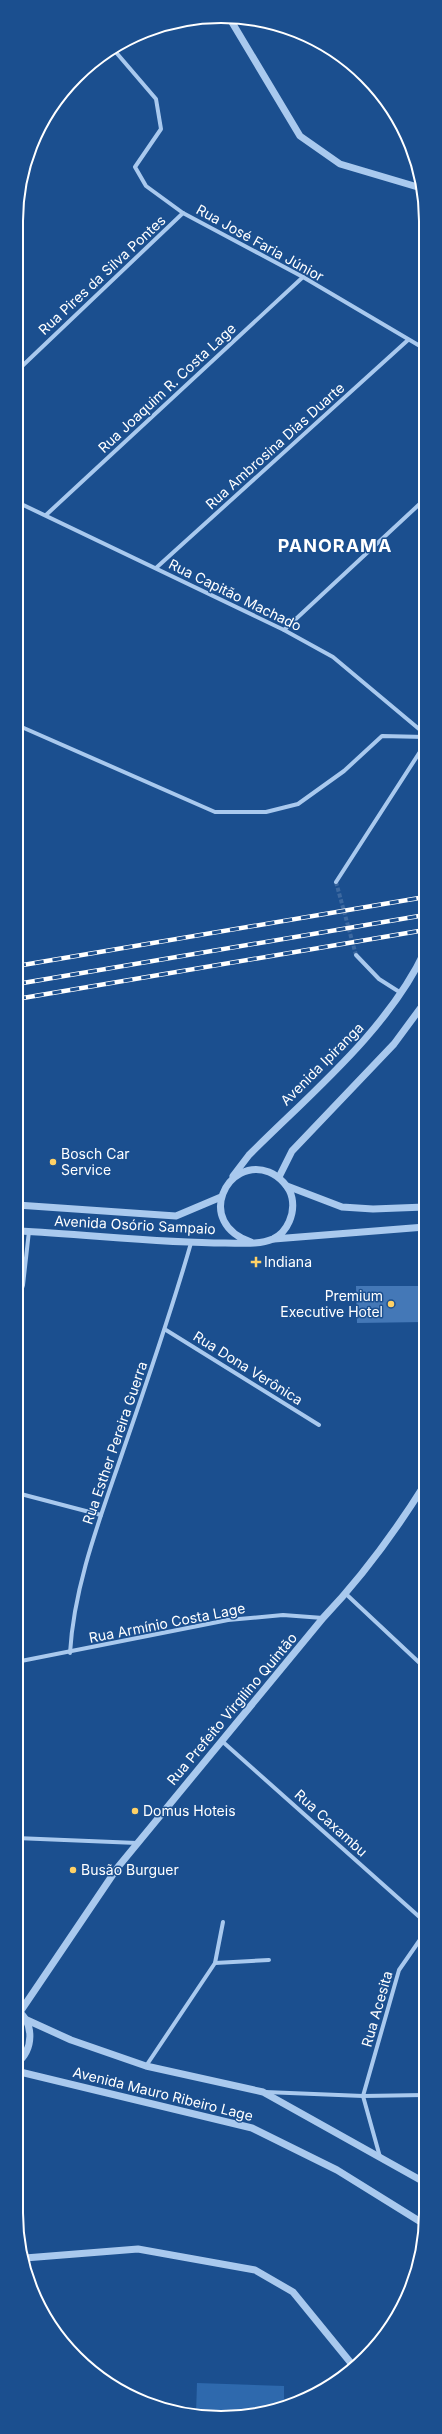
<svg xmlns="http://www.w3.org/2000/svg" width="442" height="2434" viewBox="0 0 442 2434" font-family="Inter,sans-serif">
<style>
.green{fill:#2e69ad}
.building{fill:#4478b7}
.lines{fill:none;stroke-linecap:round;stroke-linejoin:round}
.minor-tunnel{stroke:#3d69a0;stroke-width:4;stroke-dasharray:4 2;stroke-linecap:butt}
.minor{stroke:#a9c9ee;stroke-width:4}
.tertiary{stroke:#a9c9ee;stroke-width:7}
.rail-casing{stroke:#fff;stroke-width:4.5}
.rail{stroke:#1b4f8f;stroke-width:3;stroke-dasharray:9;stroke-linecap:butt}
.poi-dot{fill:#ffd166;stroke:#1b4f8f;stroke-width:1.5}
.labels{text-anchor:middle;stroke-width:3;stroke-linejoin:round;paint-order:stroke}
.street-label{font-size:14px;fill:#fff;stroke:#1b4f8f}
.poi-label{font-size:14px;fill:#fff;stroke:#1b4f8f;text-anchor:start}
.district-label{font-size:18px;font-weight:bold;letter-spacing:1px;fill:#fff;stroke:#1b4f8f}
.rim{fill:none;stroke:#fff;stroke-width:2}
</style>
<rect width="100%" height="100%" fill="#1b4f8f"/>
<polygon class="green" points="197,2383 284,2386 284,2407 208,2418 196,2414"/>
<polygon class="building" points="356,1286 425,1286 425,1322 357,1323"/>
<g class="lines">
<polyline class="minor-tunnel" points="336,882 356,955"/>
<g class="minor">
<polyline points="114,50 156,99 161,129 135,167 146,186 183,213 303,277 425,349"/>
<polyline points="18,370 183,213"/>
<polyline points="17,502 284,630 333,657 425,734"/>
<polyline points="46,515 303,277"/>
<polyline points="156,568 408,340"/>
<polyline points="284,630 425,499"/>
<polyline points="17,725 215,812 266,812 298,804 344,771 382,736 425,737"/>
<polyline points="336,882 425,744"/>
<polyline points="356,955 379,979 401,993"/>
<polyline points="17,1303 23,1285 29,1231"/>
<polyline points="166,1330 319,1425"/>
<polyline points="17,1493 101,1515"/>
<polyline points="346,1594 425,1668"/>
<path d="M70,1653C74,1584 101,1516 123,1451C147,1382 171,1313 191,1243"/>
<polyline points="16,1662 228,1620 283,1615 323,1618"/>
<polyline points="223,1742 424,1921"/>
<polyline points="16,1838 137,1843"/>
<polyline points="215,1963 223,1922"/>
<polyline points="146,2066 215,1963 269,1960"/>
<polyline points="265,2092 363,2096 424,2095"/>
<polyline points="363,2096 399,1970 424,1934"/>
<polyline points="363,2096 380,2157"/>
</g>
<g class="tertiary">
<polyline points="230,19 300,136 340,164 421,188"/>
<path d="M233,1176L249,1155C310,1094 388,1030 425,951"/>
<polyline points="279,1177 292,1151 394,1044 425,1002"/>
<polyline points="287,1186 342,1207 373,1209 425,1207"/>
<polyline points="17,1205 176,1216 221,1197"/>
<path d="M17,1231C86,1234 156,1243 225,1243C241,1243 259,1245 273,1239C288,1232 295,1213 292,1198C290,1187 279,1176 269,1172C227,1156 194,1223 251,1242"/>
<polyline points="274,1239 425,1227"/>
<path d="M20,2012L118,1867L323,1618C362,1577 395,1532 425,1484"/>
<polyline points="27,2020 71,2040 146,2066 263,2092 424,2182"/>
<path d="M16,2064C34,2050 35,2023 16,2009"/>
<polyline points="16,2071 252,2128 337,2170 424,2224"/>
<polyline points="25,2258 138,2249 255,2270 293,2292 355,2368"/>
</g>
<g class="rail-casing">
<g id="rail">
<polyline points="17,966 425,897"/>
<polyline points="17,984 425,915"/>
<polyline points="17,999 425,930"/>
</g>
</g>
<use href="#rail" class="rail"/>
</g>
<g class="poi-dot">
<circle cx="53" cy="1162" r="4"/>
<path d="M254 1256h4v4h4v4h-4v4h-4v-4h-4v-4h4z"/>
<circle cx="391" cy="1304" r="4"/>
<circle cx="135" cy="1811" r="4"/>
<circle cx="73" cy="1870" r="4"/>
</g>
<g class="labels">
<g class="street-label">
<text transform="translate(260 243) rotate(29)" y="5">Rua José Faria Júnior</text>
<text transform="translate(102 275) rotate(-43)" y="5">Rua Pires da Silva Pontes</text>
<text transform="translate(167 388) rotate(-43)" y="5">Rua Joaquim R. Costa Lage</text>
<text transform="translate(275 446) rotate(-42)" y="5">Rua Ambrosina Dias Duarte</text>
<text transform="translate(235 595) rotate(26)" y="5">Rua Capitão Machado</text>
<text transform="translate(322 1064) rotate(-45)" y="5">Avenida Ipiranga</text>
<text transform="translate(135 1225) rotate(3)" y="5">Avenida Osório Sampaio</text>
<text transform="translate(248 1368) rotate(32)" y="5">Rua Dona Verônica</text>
<text transform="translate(115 1443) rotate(-71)" y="5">Rua Esther Pereira Guerra</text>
<text transform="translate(167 1623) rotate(-11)" y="5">Rua Armínio Costa Lage</text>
<text transform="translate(232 1709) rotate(-50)" y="5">Rua Prefeito Virgilino Quintão</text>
<text transform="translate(331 1823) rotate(42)" y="5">Rua Caxambu</text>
<text transform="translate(377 2009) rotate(-74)" y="5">Rua Acesita</text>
<text transform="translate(163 2094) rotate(14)" y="5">Avenida Mauro Ribeiro Lage</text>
</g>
<g class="poi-label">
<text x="61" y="1159">Bosch Car<tspan x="61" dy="16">Service</tspan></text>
<text x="264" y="1267">Indiana</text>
<text x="383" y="1301" text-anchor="end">Premium<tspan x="383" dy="16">Executive Hotel</tspan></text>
<text x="143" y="1816">Domus Hoteis</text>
<text x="81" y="1875">Busão Burguer</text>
</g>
<g class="district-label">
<text x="335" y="552">PANORAMA</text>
</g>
</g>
<path d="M0 0H442V2434H0ZM221 23H221A198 198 0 0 1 419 221V2213A198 198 0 0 1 221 2411H221A198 198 0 0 1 23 2213V221A198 198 0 0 1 221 23Z" fill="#1b4f8f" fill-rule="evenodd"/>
<path class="rim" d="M221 23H221A198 198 0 0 1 419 221V2213A198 198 0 0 1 221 2411H221A198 198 0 0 1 23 2213V221A198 198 0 0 1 221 23Z"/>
</svg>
